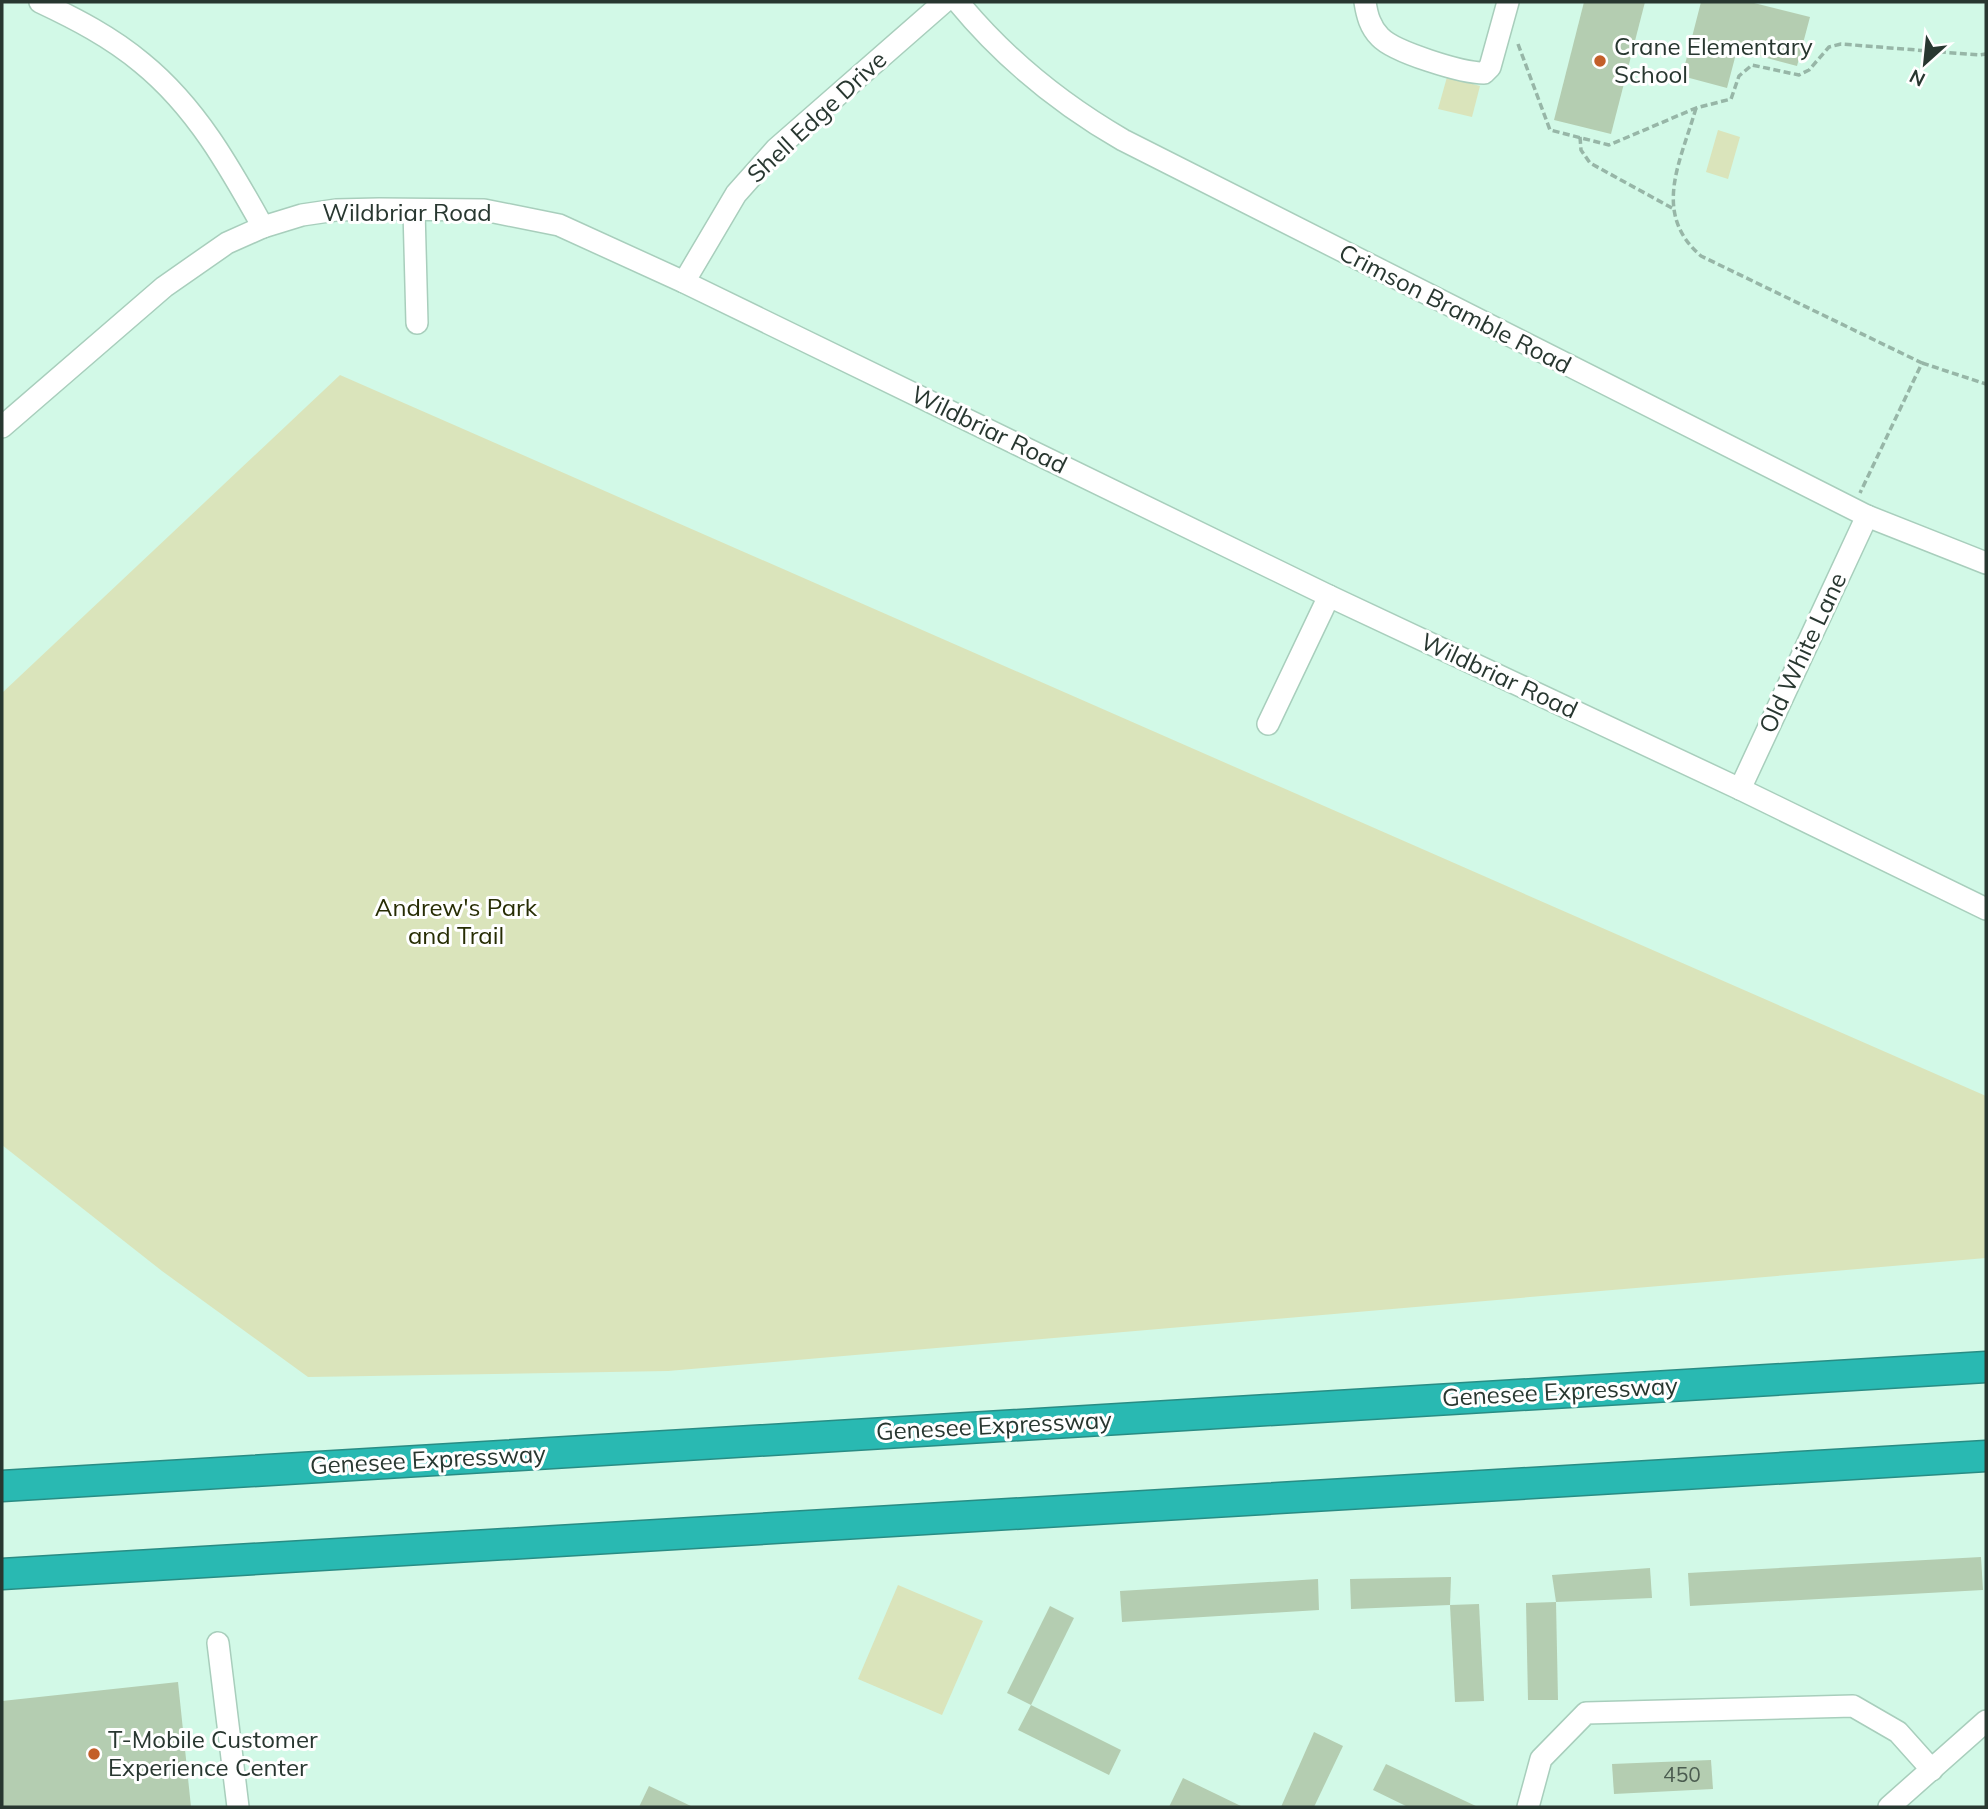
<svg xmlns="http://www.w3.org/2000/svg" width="1988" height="1809" viewBox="0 0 1988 1809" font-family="Mulish,sans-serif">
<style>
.green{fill:#dae4bb}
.building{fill:#b4cdb1}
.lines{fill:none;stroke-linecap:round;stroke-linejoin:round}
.minor-casing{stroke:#a8cebc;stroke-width:24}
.highway-casing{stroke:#298c84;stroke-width:33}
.path{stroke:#97b6a7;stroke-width:3.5;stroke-dasharray:7 3.5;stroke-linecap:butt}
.minor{stroke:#fff;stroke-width:21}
.highway{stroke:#29b9b2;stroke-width:30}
.poi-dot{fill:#c35f29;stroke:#fff;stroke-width:2.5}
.labels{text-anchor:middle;stroke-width:6;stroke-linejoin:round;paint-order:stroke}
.number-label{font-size:21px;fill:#4b5c50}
.poi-label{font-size:24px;fill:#283730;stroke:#fff;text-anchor:start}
.street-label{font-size:24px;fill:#283730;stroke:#fff}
.park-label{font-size:24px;fill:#272d04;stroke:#fff}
</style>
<rect width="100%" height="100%" fill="#d2f9e7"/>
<g class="green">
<polygon points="1447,77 1480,86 1472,117 1438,109"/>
<polygon points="1718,130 1740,137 1728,179 1706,172"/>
<polygon points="340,375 1986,1096 1986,1258 668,1371 308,1377 162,1271 2,1145 2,693"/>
<polygon points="898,1585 983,1621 942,1715 858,1679"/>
</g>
<g class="building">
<polygon points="1584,2 1645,2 1611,134 1554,120"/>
<polygon points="1701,2 1750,2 1810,17 1797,66 1737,50 1727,88 1682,76"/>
<polygon points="1981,1557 1983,1590 1690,1606 1688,1573"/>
<polygon points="1650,1568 1652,1598 1556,1602 1552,1575"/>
<polygon points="1451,1577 1450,1605 1351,1609 1350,1579"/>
<polygon points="1318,1579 1319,1610 1122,1622 1120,1591"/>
<polygon points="1556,1602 1558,1700 1528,1700 1526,1603"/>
<polygon points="1479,1604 1484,1701 1455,1702 1450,1605"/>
<polygon points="1050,1606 1074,1618 1031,1705 1007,1693"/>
<polygon points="178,1682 191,1807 2,1807 2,1701"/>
<polygon points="1031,1705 1121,1750 1109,1775 1018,1730"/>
<polygon points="1314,1732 1343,1746 1314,1807 1281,1807"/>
<polygon points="1711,1760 1713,1789 1614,1794 1612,1764"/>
<polygon points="1386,1764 1478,1807 1408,1807 1373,1790"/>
<polygon points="1183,1778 1243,1807 1169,1807"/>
<polygon points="649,1786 693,1807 639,1807"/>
</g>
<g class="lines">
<g class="minor-casing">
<g id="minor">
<path d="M40,2C76,19 111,37 142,63C196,107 229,166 263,227"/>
<path d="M958,2C1005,59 1059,103 1123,140L1867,516L1986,563"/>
<path d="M1365,2C1367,15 1370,27 1380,37C1394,52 1462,73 1484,73L1490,67L1508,2"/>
<polyline points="414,210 417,323"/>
<polyline points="684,282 736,194 776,149 944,2"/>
<polyline points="2,427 164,287 227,243 263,227 302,215 336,210 379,209 484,210 559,225 684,282 1329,596 1740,789 1986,909"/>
<polyline points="1268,724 1329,596"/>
<polyline points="1740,789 1867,516"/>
<polyline points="218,1643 238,1807"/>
<polyline points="1528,1807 1541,1759 1586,1713 1853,1706 1898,1732 1932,1770"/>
<polyline points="1889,1807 1986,1721"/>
</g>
</g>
<g class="highway-casing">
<g id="highway">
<polyline points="2,1486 1986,1367"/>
<polyline points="2,1574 1986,1456"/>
</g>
</g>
<g class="path">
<polyline points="1518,44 1550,130 1609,145 1696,108 1731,99 1739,76 1752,65 1799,75 1809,70 1829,47 1841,44 1979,55 1986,54"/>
<path d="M1696,108C1681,161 1651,213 1701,256L1922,363L1860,493"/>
<polyline points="1580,137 1581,150 1590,163 1672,208"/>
<polyline points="1922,363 1986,384"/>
</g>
<use href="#minor" class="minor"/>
<use href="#highway" class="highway"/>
</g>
<g class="poi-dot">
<circle cx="1600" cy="61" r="7"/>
<circle cx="94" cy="1754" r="7"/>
</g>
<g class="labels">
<g class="number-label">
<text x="1682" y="1782">450</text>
</g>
<g class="poi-label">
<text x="1614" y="55">Crane Elementary<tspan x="1614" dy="28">School</tspan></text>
<text x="108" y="1748">T-Mobile Customer<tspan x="108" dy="28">Experience Center</tspan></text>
</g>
<g class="street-label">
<text transform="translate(817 117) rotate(-43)" y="8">Shell Edge Drive</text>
<text x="407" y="221">Wildbriar Road</text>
<text transform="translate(1455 309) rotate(27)" y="8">Crimson Bramble Road</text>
<text transform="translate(989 430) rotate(26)" y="8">Wildbriar Road</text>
<text transform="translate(1803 653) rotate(-65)" y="8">Old White Lane</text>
<text transform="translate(1499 676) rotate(25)" y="8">Wildbriar Road</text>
<text transform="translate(1560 1392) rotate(-3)" y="8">Genesee Expressway</text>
<text transform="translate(994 1426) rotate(-3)" y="8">Genesee Expressway</text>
<text transform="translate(428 1460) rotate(-3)" y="8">Genesee Expressway</text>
</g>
<g class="park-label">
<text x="456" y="916">Andrew's Park<tspan x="456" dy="28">and Trail</tspan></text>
</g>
</g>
<rect width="1988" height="1809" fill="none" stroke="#283730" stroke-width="7"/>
<g transform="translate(1925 63) rotate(207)" stroke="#ffffff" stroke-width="5" paint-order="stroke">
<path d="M0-5L12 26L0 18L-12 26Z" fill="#283730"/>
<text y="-10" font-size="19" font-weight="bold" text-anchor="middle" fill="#283730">N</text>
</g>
</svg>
